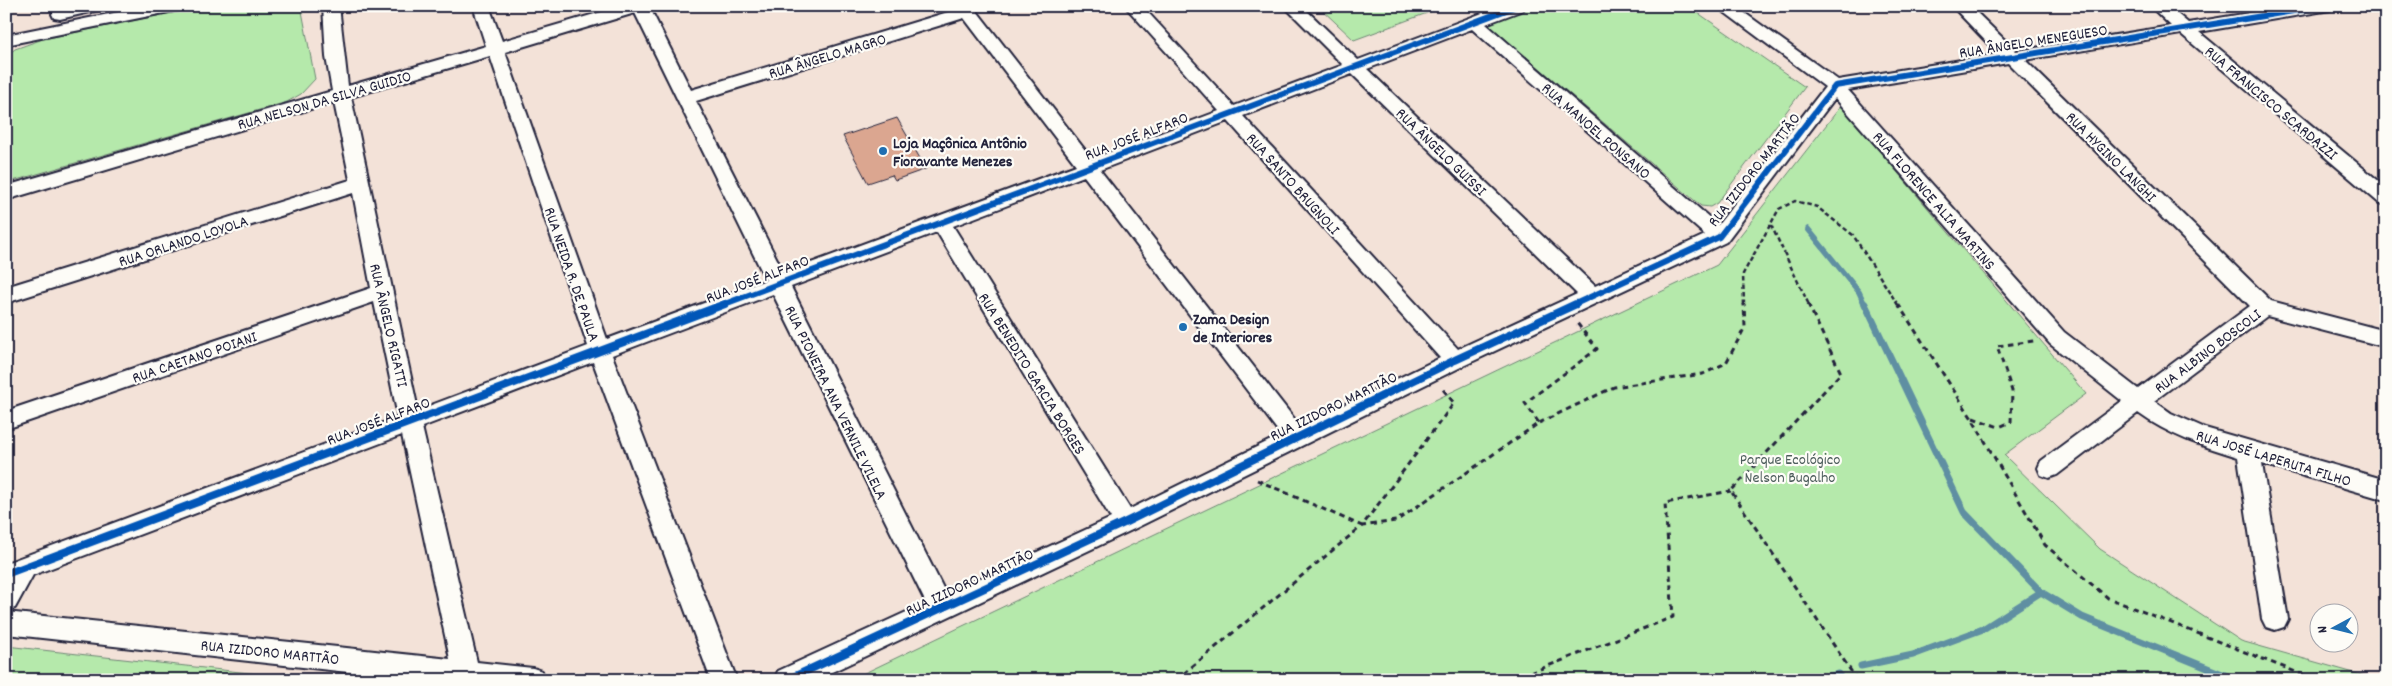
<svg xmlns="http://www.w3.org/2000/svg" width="2392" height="686" viewBox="0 0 2392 686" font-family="Dekko,sans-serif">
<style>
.green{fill:#b5e9ab;stroke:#6c8673}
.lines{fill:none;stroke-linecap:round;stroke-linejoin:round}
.stream-far1{stroke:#5f8fa2;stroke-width:5.5}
.stream{stroke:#5f8fa2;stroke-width:7}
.building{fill:#dba690;stroke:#22223b}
.minor-casing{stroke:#22223b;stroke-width:4}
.path-far1{stroke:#22223b;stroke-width:2.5;stroke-dasharray:4.5 3;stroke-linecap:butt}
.path{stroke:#22223b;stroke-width:3;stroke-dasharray:5.5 4.5;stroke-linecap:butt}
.minor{fill:#fdfcf7;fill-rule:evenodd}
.cycleway-far1-casing{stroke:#fdfcf7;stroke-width:9}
.cycleway-casing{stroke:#fdfcf7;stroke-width:11}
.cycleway-far1{stroke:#0057b8;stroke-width:6}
.cycleway{stroke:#0057b8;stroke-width:8}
.poi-dot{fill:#1f6fb2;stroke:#fdfcf7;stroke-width:2}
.labels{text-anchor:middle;stroke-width:4.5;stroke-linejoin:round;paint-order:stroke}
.street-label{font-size:16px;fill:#22223b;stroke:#fdfcf7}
.poi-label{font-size:16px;font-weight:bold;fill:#22223b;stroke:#fdfcf7;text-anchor:start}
.park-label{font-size:16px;fill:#4e5e5d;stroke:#fdfcf7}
</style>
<rect width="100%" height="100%" fill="#f3e2d8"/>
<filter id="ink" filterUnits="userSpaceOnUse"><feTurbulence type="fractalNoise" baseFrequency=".02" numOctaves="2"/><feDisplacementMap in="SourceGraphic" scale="10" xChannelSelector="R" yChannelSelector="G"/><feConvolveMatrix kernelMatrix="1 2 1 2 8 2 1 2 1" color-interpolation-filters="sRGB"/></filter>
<g filter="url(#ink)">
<g class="green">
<polygon points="205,6 301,6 315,79 301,94 287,102 6,183 6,56 15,49 43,39"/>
<polygon points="1318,6 1446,6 1354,40"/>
<polygon points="1534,6 1688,6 1805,87 1717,203 1710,207 1701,206 1488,24"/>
<polygon points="1841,106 2086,394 2004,455 2100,549 2241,641 2379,680 850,680 1717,265"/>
<polygon points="6,646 312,680 6,680"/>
</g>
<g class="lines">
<polyline class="stream-far1" points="1808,229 1859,292 1865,305"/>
<g class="stream">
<polyline points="1865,304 1964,512 2041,592 2082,617 2237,680"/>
<polyline points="1861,666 1913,655 1983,629 2041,592"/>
<polyline points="1815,680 1839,674"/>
</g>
</g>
<polygon class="building" points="897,118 926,169 895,180 892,175 868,183 843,136"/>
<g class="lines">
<g class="minor-casing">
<g id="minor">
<polygon points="71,6 101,6 99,10 60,19 54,18 52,14 54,10"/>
<polygon points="148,6 182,6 180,10 174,11 6,45 6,35"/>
<path d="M323,6H339L348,86L486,46L473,6H489L502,41L622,6H649L691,90L958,9L956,6H973L1092,159L1219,111L1125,6H1142L1234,106L1343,65L1284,6H1302L1358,60L1501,6H1525L1523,10L1486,24L1718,225L1825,87L1716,6H1735L1838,80L1998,54L1952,6H1970L2016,51L2171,26L2150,6H2168L2188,23L2292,6H2332L2330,10L2324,11L2199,32L2386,187V205L2379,203L2181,34L2025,60L2271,301L2386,331V347L2267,316L2154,401L2171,413L2205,428L2386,480V500L2262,464L2288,619L2284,627L2275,630L2266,627L2262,619L2238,457C2202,446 2168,435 2138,413L2057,475L2049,478L2041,475L2038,468L2041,461L2122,401L2050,344L1835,98L1726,242L1463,366L1134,529L815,680H774L778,671L926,603L773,294L612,355L737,680H711L593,362L422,427L477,662L533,668L542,671L546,680H420L6,634V612L450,659L402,435L33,575L15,608L6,611V563L398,417L374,302L6,429V411L371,288L353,193L6,303V287L350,180L334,102L6,200V186L332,91L326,57ZM635,13L766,280L607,339L505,52ZM964,18L1076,165L784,273L696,101ZM1472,29L1705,235L1595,286L1367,69ZM490,56L588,346L418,410L351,97ZM2008,63L2250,306L2138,389L2064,332L1848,90ZM1352,74L1577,294L1458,349L1243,116ZM1228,121L1440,358L1300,426L1100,170ZM1084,176L1281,435L1130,509L953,226ZM937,232L1111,518L946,594L791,287Z"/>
</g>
</g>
<g class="path-far1">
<polyline points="1771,225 1809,305"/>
<polyline points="1744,305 1743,274 1779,209 1795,201 1817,207 1853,235 1898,305"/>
</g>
<g class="path">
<polyline points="1808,304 1841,373 1731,491 1857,680"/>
<polyline points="1898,304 1971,417 2045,545 2108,598 2316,680"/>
<polyline points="1973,418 1999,427 2011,422 2012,391 1997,346 2034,341"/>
<polyline points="1539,423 1614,387 1703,374 1726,363 1745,327 1744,304"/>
<polyline points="1257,480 1362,526 1454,403 1441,387"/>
<polyline points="1176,680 1362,526 1396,521 1539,423 1525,403 1597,349 1577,323"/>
<polyline points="1512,680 1673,617 1665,503 1731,491"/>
</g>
<use href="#minor" class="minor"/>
<g class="cycleway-far1-casing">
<g id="cycleway-far1">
<polyline points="722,305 1517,6"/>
<polyline points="1573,305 1719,237 1835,86 2324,6"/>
</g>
</g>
<g class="cycleway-casing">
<g id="cycleway">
<polyline points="6,574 725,304"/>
<polyline points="787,680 1126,522 1455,360 1576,304"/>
</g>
</g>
<use href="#cycleway-far1" class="cycleway-far1"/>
<use href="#cycleway" class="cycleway"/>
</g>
</g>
<g class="poi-dot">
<circle cx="883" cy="151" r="5"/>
<circle cx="1183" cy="327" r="5"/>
</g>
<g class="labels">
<g class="street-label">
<text transform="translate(2033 40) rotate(-9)" y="6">RUA ÂNGELO MENEGUESO</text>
<text transform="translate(827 55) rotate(-17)" y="6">RUA ÂNGELO MAGRO</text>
<text transform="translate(324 99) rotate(-16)" y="6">RUA NELSON DA SILVA GUIDIO</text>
<text transform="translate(2272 102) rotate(40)" y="6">RUA FRANCISCO SCARDAZZI</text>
<text transform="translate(1597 130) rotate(41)" y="6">RUA MANOEL PONSANO</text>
<text transform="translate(1136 135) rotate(-21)" y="6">RUA JOSÉ ALFARO</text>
<text transform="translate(1442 151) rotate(44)" y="6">RUA ÂNGELO GUISSI</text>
<text transform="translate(2112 156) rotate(45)" y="6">RUA HYGINO LANGHI</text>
<text transform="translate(1753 169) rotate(-52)" y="6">RUA IZIDORO MARTTÃO</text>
<text transform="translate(1294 183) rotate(48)" y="6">RUA SANTO BRUGNOLI</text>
<text transform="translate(1935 200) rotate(49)" y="6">RUA FLORENCE ALIA MARTINS</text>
<text transform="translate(183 240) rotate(-18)" y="6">RUA ORLANDO LOYOLA</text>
<text transform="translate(573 274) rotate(71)" y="6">RUA NEIDA R. DE PAULA</text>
<text transform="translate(757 278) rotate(-21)" y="6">RUA JOSÉ ALFARO</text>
<text transform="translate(390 325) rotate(77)" y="6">RUA ÂNGELO RIGATTI</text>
<text transform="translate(2207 350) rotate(-37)" y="6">RUA ALBINO BOSCOLI</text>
<text transform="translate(194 356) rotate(-19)" y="6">RUA CAETANO POIANI</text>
<text transform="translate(1033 373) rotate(58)" y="6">RUA BENEDITO GARCIA BORGES</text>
<text transform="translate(837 402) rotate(64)" y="6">RUA PIONEIRA ANA VERNILE VILELA</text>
<text transform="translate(1333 405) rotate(-26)" y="6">RUA IZIDORO MARTTÃO</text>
<text transform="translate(378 420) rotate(-21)" y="6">RUA JOSÉ ALFARO</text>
<text transform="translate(2274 457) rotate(17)" y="6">RUA JOSÉ LAPERUTA FILHO</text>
<text transform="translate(969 581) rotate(-25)" y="6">RUA IZIDORO MARTTÃO</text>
<text transform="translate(270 651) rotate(6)" y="6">RUA IZIDORO MARTTÃO</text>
</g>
<g class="poi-label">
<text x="893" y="148">Loja Maçônica Antônio<tspan x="893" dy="18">Fioravante Menezes</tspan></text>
<text x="1193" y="324">Zama Design<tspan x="1193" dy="18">de Interiores</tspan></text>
</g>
<g class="park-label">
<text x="1790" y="464">Parque Ecológico<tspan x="1790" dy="18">Nelson Bugalho</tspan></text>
</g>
</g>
<rect width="2392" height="686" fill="none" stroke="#fdfcf7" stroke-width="25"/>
<rect x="12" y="12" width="2367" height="661" fill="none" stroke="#22223b" stroke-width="2" filter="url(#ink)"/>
<g transform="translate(2334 628) rotate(263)"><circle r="24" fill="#fdfcf7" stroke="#a5a5ac"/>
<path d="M0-4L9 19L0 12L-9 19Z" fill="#1f6fb2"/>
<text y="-8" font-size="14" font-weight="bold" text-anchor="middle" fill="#22223b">N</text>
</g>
</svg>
